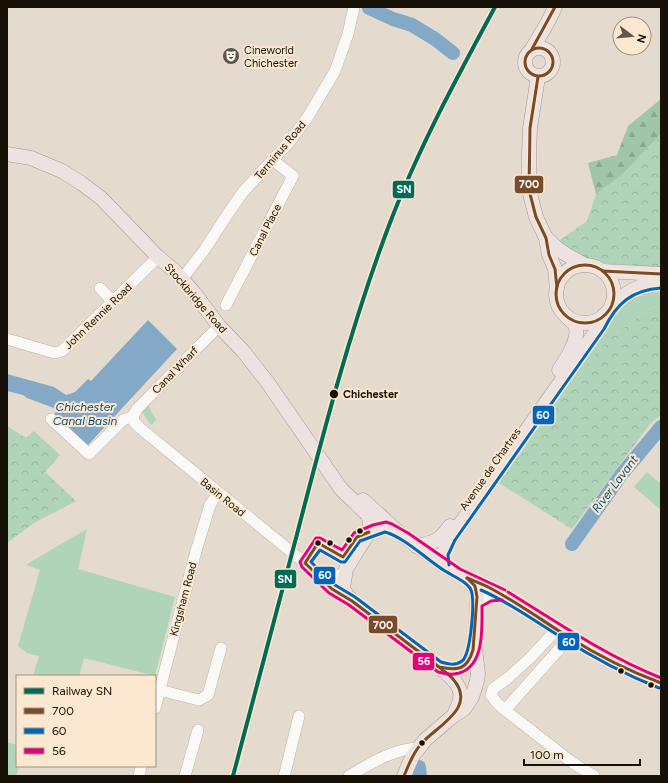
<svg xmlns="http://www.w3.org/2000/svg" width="668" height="783" viewBox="0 0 668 783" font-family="Figtree,sans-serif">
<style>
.grass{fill:#b0d4b9}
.forest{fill:url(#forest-firs)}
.park{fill:url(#park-crowns)}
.water{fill:#83a9c7}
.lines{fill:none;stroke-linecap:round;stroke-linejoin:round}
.stream{stroke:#83a9c7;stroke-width:2.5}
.river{stroke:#83a9c7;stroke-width:14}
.minor-casing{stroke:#bfb7ad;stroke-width:12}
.major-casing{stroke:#ab9792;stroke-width:15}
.minor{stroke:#fbf9f8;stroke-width:11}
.major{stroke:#ece2e0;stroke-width:14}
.bus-1-casing{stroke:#fce8d0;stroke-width:6}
.bus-2-casing{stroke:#fce8d0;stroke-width:6}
.bus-3-casing{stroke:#fce8d0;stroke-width:6}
.bus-1{stroke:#7a4b2a;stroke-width:3}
.bus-2{stroke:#0065bd;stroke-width:3}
.bus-3{stroke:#e5007d;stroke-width:3}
.rail-1-casing{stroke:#fce8d0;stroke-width:7}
.rail-1{stroke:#006b56;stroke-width:4}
.stop-dot{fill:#171108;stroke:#fce8d0;stroke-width:1.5}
.labels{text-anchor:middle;stroke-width:4;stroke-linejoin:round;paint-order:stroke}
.poi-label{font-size:11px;fill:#171108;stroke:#fce8d0;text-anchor:start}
.street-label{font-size:11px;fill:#171108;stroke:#fce8d0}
.stop-label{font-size:11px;font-weight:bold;fill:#171108;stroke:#fce8d0;text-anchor:start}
.water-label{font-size:12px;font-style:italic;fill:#064f7e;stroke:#fce8d0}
.line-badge{stroke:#fce8d0;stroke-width:1.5}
.badge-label{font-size:11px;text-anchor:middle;font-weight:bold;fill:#fff}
</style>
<defs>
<pattern id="forest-firs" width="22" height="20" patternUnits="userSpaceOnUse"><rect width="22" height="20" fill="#9fc5aa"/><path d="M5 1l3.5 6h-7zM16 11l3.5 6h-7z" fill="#88a891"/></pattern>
<pattern id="park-crowns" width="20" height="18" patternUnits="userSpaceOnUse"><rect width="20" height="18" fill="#b0d4b9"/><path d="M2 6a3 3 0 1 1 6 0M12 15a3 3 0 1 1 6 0" fill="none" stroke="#97b59e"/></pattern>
</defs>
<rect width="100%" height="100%" fill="#e4dacd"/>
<g class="grass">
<path d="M661,289V304L642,314L613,336L592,357L499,483L495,477L602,329C613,317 624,301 639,293C645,290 654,290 661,289Z"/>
<polygon points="148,405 156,420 151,425 142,412"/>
<polygon points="647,472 661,484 661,510 634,487"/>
<polygon points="87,529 78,569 175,597 155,676 84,658 79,676 33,676 39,656 27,653 18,646 40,570 27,565 32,561"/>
<polygon points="7,742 17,745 17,766 19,766 16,776 7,776"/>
</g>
<polygon class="forest" points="661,99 661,134 622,175 596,194 588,163 617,155 628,126"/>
<g class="park">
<polygon points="661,134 661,269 612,264 587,260 556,243 587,221 596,194 622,175"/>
<polygon points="661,304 661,415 650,424 572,529 499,483 592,357 613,336 642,314"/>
<polygon points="7,426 26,438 34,431 60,455 45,472 76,501 34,523 7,543"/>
</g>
<polygon class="water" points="148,320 177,349 87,446 53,418 56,411 54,408 27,398 23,395 7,391 7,374 54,387 66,395 75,392 88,379 91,381"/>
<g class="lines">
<polyline class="stream" points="571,542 572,544"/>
<g class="river">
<polyline points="369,8 393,19 412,25 435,39 453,53"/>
<polyline points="572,544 621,475 661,427"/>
<polyline points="419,767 420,776"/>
</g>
<g class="minor-casing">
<g id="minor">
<polyline points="182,279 205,249 227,215 243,192 291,140 309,115 335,71 348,34 354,7"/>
<polyline points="100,288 113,302"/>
<polyline points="226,305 293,176 273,160"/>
<polyline points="7,339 51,352 55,353 62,351 158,257"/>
<path d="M133,416L134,422L140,428L305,563C320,577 331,592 351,600"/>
<polyline points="133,416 137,409 219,326"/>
<polyline points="51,419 89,454 123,420 133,416"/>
<path d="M317,574C330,579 337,581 346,569"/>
<path d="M467,578C474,581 482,584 490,587C518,601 543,622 570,638C599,656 629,672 661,683"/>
<path d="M477,604C487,596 490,594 503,595"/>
<polyline points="557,629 530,658 509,677 493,689 491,695 497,703 505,710 573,763 594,776"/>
<polyline points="159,690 199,700 208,695 221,648"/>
<polyline points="155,708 196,551 210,505 218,493"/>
<polyline points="505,710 569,638"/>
<polyline points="139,776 141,766"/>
<polyline points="185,776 198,730"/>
<polyline points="284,776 285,773 299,716"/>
<path d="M349,776C371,763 393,749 419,748"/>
</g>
</g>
<g class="major-casing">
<g id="major">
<circle cx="539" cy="62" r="14"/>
<path d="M532,49C540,35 549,22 555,7"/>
<polyline points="538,77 530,128 529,154 529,190 536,217 546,238 549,255 555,269 557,288"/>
<polyline points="7,154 31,158 38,161 62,171 81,183 101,198 158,257 176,272 195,294 219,326 243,351 268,383 341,489 368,515 370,521 369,532"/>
<polyline points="546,238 558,249 567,255 585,265"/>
<circle cx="585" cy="294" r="29"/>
<polyline points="603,271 661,274"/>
<path d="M612,305C628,292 639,283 661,283"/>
<path d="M559,370C566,360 581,337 575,325C573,322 569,319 566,316"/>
<polyline points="363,500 396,530"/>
<path d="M416,546C433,543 440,541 450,526"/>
<polyline points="444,565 443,554 451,537 600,326 604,315"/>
<path d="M439,667C456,681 468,690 455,712"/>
<path d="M404,776L412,757L425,740L453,716L464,709L472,697L477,681L478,674L475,649L477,604L476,589L467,578L444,565L398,532L388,527H383L369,532L346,569L343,588L346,594L352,601L439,667C460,674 466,667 475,649"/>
</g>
</g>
<use href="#minor" class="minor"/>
<use href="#major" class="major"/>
<g class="bus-1-casing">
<g id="bus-1">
<circle cx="539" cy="62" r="14"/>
<polyline points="532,49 555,7"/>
<polyline points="538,77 530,128 529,190 536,217 546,238 549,255 555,269 557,288"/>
<circle cx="585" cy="294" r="29"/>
<polyline points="603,271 661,274"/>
<path d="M369,532L357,537L343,557L318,543L305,563L332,589L352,601L439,667C458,671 467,670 473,650L477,597L475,586L467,578"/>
<path d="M467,578C474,581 482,584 490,588C518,603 543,621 570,638C599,656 629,671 661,683"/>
<path d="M404,776C409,764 414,751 423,742C440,724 477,707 453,679C449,674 443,671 439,667"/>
</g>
</g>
<g class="bus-2-casing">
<g id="bus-2">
<path d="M385,532C403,537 423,556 439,567C447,573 457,577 465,583C467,585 470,587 471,590C475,601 471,654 462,661C456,666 448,664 441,662L355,597L335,585L311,562L320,550L341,562H345L360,541Z"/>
<path d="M449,565L448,555L455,540L604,329C617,303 632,290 661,288"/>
<path d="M481,590C509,602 534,621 561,637C592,657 624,674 659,688"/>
</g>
</g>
<g class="bus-3-casing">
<g id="bus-3">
<path d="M508,592C558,623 606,656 661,678"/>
<path d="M502,600L491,601L482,606C482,629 485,671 454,674C449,675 443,673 438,672L349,605L329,593L302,567L300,562L316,538H320L342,550L354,533L373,525L386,522L392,524L408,533L460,569L505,590"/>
</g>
</g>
<use href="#bus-1" class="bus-1"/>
<use href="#bus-2" class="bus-2"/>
<use href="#bus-3" class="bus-3"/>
<g class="rail-1-casing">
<path id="rail-1" d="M233,776C254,697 275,618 296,538C323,434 350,329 388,228C417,151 456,79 495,7"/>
</g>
<use href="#rail-1" class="rail-1"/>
</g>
<defs>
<g id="theatre-disc" transform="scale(0.9)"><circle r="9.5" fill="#5f574d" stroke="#fce8d0"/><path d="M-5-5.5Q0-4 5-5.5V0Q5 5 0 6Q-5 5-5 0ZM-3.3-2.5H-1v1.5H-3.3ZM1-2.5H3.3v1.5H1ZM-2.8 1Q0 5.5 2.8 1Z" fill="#fff"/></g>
</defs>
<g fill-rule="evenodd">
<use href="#theatre-disc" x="231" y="56"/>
</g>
<g class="stop-dot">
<circle cx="334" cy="394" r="5"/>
<circle cx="360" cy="531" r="3.5"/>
<circle cx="349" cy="540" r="3.5"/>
<circle cx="318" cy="543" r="3.5"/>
<circle cx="330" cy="543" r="3.5"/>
<circle cx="621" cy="671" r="3.5"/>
<circle cx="651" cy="685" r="3.5"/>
<circle cx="422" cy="743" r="3.5"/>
</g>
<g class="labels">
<g class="poi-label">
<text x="244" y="54">Cineworld<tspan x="244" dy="13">Chichester</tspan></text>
</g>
<g class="street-label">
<text transform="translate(280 150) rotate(-50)" y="4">Terminus Road</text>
<text transform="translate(265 230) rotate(-63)" y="4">Canal Place</text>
<text transform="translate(196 298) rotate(49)" y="4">Stockbridge Road</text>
<text transform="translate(98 316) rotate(-44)" y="4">John Rennie Road</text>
<text transform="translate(175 370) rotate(-46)" y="4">Canal Wharf</text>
<text transform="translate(490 469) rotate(-55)" y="4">Avenue de Chartres</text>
<text transform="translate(223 497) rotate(39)" y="4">Basin Road</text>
<text transform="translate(183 599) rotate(-75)" y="4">Kingsham Road</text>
</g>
<g class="stop-label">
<text x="343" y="398">Chichester</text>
</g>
<g class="water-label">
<text x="85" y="411">Chichester<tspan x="85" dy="14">Canal Basin</tspan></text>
<text transform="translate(615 484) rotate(-53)" y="4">River Lavant</text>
</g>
</g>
<g class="line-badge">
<rect x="514" y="175" width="30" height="19" rx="4" fill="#7a4b2a"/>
<rect x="392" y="180" width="23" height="19" rx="4" fill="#006b56"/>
<rect x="532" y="405" width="23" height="20" rx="4" fill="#0065bd"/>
<rect x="313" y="566" width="23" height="19" rx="4" fill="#0065bd"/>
<rect x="274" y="569" width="23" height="20" rx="4" fill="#006b56"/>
<rect x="368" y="615" width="30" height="19" rx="4" fill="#7a4b2a"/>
<rect x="557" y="632" width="23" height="19" rx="4" fill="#0065bd"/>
<rect x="412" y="652" width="23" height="19" rx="4" fill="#e5007d"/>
</g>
<g class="badge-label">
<text x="529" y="188">700</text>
<text x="404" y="193">SN</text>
<text x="543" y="419">60</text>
<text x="325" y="579">60</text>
<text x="285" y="583">SN</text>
<text x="383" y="629">700</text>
<text x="569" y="646">60</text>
<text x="424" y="665">56</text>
</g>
<rect width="668" height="783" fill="none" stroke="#171108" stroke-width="16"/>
<rect x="16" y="675" width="140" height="92" fill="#fce8d0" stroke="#a09280"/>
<rect x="24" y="688" width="20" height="6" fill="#006b56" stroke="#a09280"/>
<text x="52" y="695" font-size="12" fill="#171108">Railway SN</text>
<rect x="24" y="708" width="20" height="6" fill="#7a4b2a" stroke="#a09280"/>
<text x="52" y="715" font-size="12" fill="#171108">700</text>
<rect x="24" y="728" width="20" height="6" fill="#0065bd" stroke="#a09280"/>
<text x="52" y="735" font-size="12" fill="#171108">60</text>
<rect x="24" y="748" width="20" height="6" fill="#e5007d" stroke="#a09280"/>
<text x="52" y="755" font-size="12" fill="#171108">56</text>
<g transform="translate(632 36) rotate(106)"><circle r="19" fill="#fce8d0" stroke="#a09280"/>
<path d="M0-3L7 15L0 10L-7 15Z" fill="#5f574d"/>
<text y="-6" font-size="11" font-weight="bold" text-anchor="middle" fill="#171108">N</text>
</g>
<path d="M524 759v6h116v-6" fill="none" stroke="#171108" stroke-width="2"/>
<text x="530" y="759" font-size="12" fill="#171108" stroke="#fce8d0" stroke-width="3" paint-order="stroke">100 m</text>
</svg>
